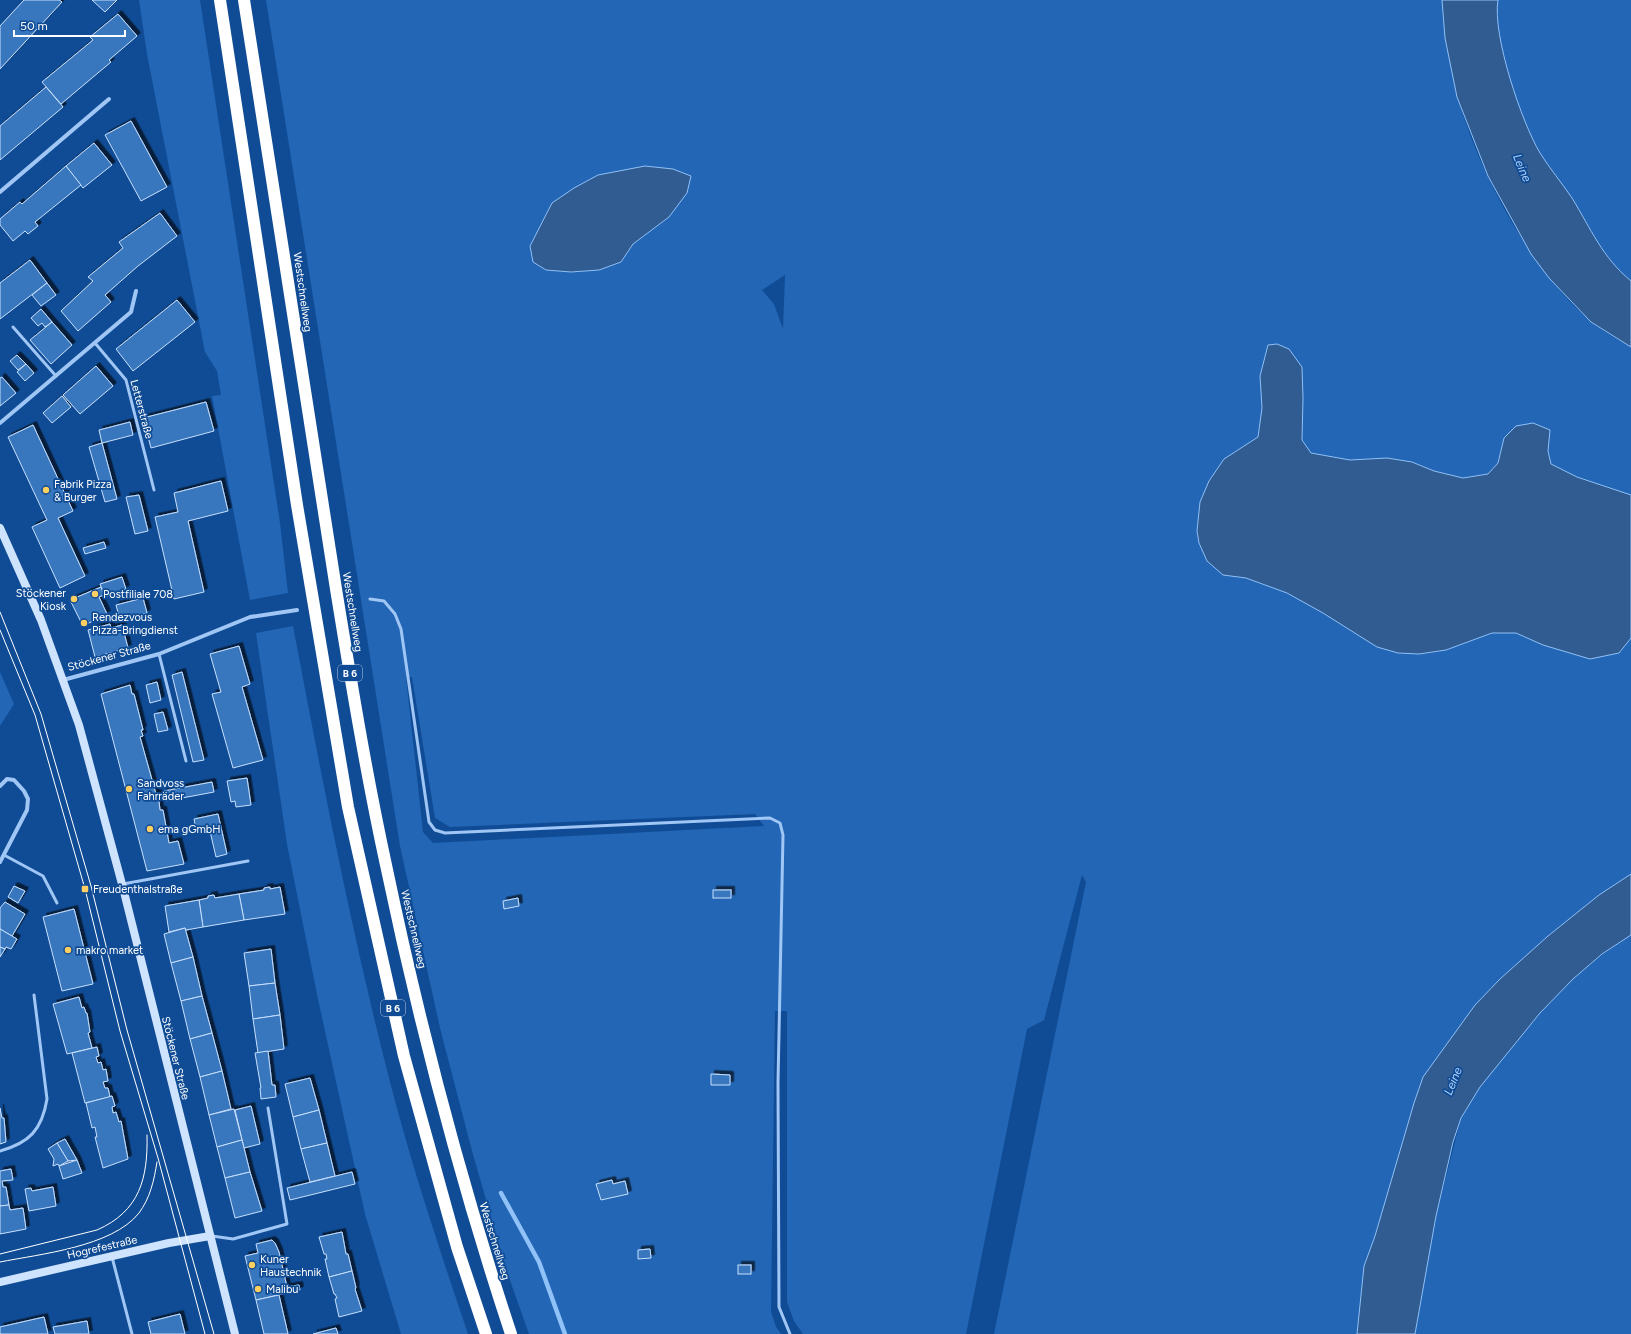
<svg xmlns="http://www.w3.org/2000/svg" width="1631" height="1334" viewBox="0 0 1631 1334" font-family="Figtree,sans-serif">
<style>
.green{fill:#2266b5;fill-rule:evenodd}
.water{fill:#315c92;stroke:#90c1f7}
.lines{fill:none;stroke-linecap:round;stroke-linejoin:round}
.stream{stroke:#90c1f7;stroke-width:4.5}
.building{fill:#3976be;stroke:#c7e0fe;filter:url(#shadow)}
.lane{stroke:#9fc6f4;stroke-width:3}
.street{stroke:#9fc6f4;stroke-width:4}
.secondary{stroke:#cee3fd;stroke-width:8}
.highway{stroke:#fff;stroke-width:12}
.tram{stroke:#fff;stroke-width:1}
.poi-dot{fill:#ffcf61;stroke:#104c95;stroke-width:1.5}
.labels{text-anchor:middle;stroke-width:3.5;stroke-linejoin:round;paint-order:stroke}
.shield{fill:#104c95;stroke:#b7c9df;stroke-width:1}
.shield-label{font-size:10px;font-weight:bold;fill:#fff}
.street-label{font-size:11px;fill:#fff;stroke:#104c95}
.poi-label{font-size:11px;fill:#fff;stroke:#104c95;text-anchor:start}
.water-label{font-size:12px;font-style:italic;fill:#abd0fa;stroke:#104c95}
</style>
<defs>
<filter id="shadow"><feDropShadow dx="3.5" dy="-3.5" stdDeviation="0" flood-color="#0009"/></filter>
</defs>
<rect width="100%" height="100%" fill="#104c95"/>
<g class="green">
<polygon points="139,0 200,0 280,523 288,593 250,600 212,396 221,395 217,371 205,352 147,54"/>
<path d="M266,0H1442C1442,23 1447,44 1452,66C1454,77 1455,88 1458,99C1481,176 1529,267 1590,321C1602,331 1618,339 1631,347V495L1577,477L1551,464L1548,451L1550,430L1504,438L1498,463L1488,474L1463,478L1434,471L1412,462L1387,458L1350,460L1311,453L1302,440L1303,398L1268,345L1260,376L1262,408L1258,437L1242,449L1200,502L1197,531L1223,575L1246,578L1287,593L1398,653L1419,654L1446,650L1492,633H1516L1543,645L1619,653L1631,638V874L1599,895L1548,936L1500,979L1475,1005L1424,1077L1414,1103L1375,1236L1364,1266L1357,1334H994L1086,882L1082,875L1044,1020L1027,1029L966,1334H803L794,1321L787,1302V1011H775L771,1312L776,1327L781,1334H529L507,1272L472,1151L440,1028L400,846ZM552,203L669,217L633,244L621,262L599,270L571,272L530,246ZM785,275V276L783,329L774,304L762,290ZM406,677H412L435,818L450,827L755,814L764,826L433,843L423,832Z"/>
<path d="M1498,0H1631V281C1602,257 1591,229 1572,198C1562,183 1550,169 1540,153C1522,123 1492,35 1498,0Z"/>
<path d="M293,626C322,779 351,931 390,1082C412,1167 440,1251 468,1334H401L365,1214L318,999L287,844L256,633Z"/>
<polygon points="0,672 14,704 0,726"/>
<polygon points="1631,935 1631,1334 1415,1334 1436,1216 1461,1118 1480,1087 1540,1013 1573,979 1603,954"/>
</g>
<g class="water">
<path d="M1442,0H1498C1492,35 1522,123 1540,153C1550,169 1562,183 1572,198C1591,229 1602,257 1631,281V347L1591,322L1549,278L1531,254L1504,205L1488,176L1457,97L1445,38Z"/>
<polygon points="645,166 673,169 691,176 687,193 669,217 633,244 621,262 599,270 571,272 546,270 533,262 530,246 552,203 574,188 598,175"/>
<polygon points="1277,344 1289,349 1302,367 1303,398 1302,440 1311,453 1350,460 1387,458 1412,462 1434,471 1463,478 1488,474 1498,463 1504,438 1516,426 1533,423 1550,430 1548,451 1551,464 1577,477 1631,495 1631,638 1619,653 1590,659 1543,645 1516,633 1492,633 1446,650 1419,654 1398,653 1377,647 1323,613 1287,593 1246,578 1223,575 1207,561 1199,543 1197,531 1200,502 1209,481 1224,459 1258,437 1262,408 1260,376 1268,345"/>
<polygon points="1631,874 1631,935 1602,954 1573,979 1540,1013 1480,1087 1461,1118 1453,1142 1436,1216 1415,1334 1357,1334 1364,1266 1375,1236 1414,1103 1423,1077 1475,1005 1500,979 1548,936 1599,895"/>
</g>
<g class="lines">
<polyline class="stream" points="501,1193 539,1262 565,1334"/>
</g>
<g class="building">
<polygon points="24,0 59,0 62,2 0,69 0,26"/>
<polygon points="92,0 117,0 105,12"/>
<polygon points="118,14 137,36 109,60 111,62 61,104 42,82 93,40 90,37"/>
<polygon points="46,87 63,107 0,160 0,126"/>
<polygon points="131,121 167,187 141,201 105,135"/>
<polygon points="94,143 112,165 83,188 66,166"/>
<polygon points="66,166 81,185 35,222 38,226 28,234 25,231 13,241 0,225 0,219 20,202 22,204"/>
<polygon points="160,213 177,236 138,266 105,295 111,302 78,331 61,311 93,281 88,277 123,248 119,242"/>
<polygon points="30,260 47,283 0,319 0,283"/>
<polygon points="47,283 56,295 41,306 32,295"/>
<polygon points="177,300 195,322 133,371 116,349"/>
<polygon points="41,309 52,322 45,327 42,323 38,326 31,318"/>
<polygon points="52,322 72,345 51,364 30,340"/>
<polygon points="17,355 26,364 18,370 10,361"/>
<polygon points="26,364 34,373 25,381 17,372"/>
<polygon points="96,366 113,386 80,414 63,395"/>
<polygon points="2,377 16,393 0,406 0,378"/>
<polygon points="62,396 71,407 52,423 43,413"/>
<polygon points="206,402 214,431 151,448 143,418"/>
<polygon points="130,422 133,435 102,443 99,430"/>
<polygon points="33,425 73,511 58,518 85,576 60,588 32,527 47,520 8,437"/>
<polygon points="102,443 117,499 105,502 89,447"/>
<polygon points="221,481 228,511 188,521 204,592 174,599 155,517 178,512 174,493"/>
<polygon points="139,495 148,531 135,534 126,497"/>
<polygon points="104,542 106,548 85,554 83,548"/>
<polygon points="122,577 126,589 105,597 100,584"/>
<polygon points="101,587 104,595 99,597 107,614 83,626 70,600"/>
<polygon points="143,598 147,613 120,620 116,605"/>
<polygon points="110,624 111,628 122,625 128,648 95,657 88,630"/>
<polygon points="239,646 250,684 242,687 263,760 233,768 212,694 221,692 210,654"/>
<polygon points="182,672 204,760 193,762 172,675"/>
<polygon points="157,682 161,700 150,703 146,685"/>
<polygon points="130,685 132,694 134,694 143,730 141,730 143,736 140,737 156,794 158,793 160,810 163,810 169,843 178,841 184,864 147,871 101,694"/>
<polygon points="163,712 168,730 158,732 154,714"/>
<polygon points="247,778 251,805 236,807 235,801 231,802 227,781"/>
<polygon points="212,782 214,792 166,801 164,791"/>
<polygon points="218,814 227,854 216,857 209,827 196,830 194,819"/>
<polygon points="14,886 25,891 18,903 8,897"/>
<polygon points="270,887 270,889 280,887 285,914 244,920 239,894 264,890 264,888"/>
<rect x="713" y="890" width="18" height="8"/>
<polygon points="239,894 244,920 203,927 199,900 208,898 208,896 214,895 215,898"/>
<polygon points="518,898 519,906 504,909 503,901"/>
<polygon points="199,900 203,927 186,930 185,928 169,932 165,906"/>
<polygon points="5,902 25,914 12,936 0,929 0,908"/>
<polygon points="74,909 93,984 62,991 43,917"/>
<polygon points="185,928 193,957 171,963 164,934"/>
<polygon points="0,929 17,939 11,949 6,947 5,949 0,947"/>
<polygon points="0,947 5,949 0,957"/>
<polygon points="271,949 275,983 249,986 244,953"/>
<polygon points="193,957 202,996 181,1001 171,963"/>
<polygon points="275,983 280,1015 253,1019 249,986"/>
<polygon points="202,996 212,1033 190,1039 181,1001"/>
<polygon points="79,997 82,1008 84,1007 86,1013 87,1013 90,1032 88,1033 92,1048 67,1054 53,1004"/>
<polygon points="280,1015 284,1049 258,1053 253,1019"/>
<polygon points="212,1033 222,1071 200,1077 190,1039"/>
<polygon points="97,1047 99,1056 96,1057 98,1063 101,1062 103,1070 106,1069 108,1081 103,1082 105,1088 108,1088 110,1097 85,1103 72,1053"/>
<polygon points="268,1051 272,1085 275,1085 276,1097 261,1099 260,1088 261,1088 255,1053"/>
<polygon points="222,1071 231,1109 209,1115 200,1077"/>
<polygon points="711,1074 730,1075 730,1085 711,1085"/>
<polygon points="310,1078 319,1110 293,1117 285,1084"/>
<polygon points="112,1096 115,1106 112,1107 113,1113 116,1112 119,1122 121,1121 128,1159 103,1168 95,1137 97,1137 95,1127 92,1128 86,1103"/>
<polygon points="251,1106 260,1144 244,1148 235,1110"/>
<polygon points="0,1108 2,1118 4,1118 6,1142 0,1144"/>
<polygon points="234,1109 242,1140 217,1147 209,1115"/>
<polygon points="319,1110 327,1143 301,1149 293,1117"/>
<polygon points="65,1139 77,1160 68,1161 57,1143"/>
<polygon points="242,1140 250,1172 225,1178 217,1147"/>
<polygon points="57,1143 68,1161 59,1166 58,1164 53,1166 54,1159 48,1149"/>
<polygon points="327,1143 335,1176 310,1182 301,1149"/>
<polygon points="77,1160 82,1173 63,1179 59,1166"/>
<polygon points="11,1169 13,1180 2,1181 3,1187 6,1187 9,1205 0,1206 0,1171"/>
<polygon points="250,1172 262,1211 235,1218 225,1178"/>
<polygon points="352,1172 355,1184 290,1200 287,1188"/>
<polygon points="612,1180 613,1184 625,1181 628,1194 601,1200 596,1184"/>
<polygon points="53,1187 56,1206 29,1211 25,1189 31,1188 32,1191"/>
<polygon points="9,1205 10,1210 23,1208 26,1229 0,1234 0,1206"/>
<polygon points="342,1232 346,1254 348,1254 352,1271 329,1277 325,1259 327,1259 326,1254 324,1254 319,1237"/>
<polygon points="272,1240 275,1243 279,1252 287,1287 299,1285 300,1290 256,1300 245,1256 258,1253 256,1244"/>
<polygon points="650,1249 651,1258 638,1259 638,1250"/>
<rect x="738" y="1265" width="13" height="9"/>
<polygon points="352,1271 356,1288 355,1289 362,1311 339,1317 335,1299 337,1298 335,1294 334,1294 329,1277"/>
<polygon points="279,1295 288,1334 264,1334 256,1300"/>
<polygon points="180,1314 185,1334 151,1334 148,1322"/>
<polygon points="44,1317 48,1334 0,1334 0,1327"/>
<polygon points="87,1321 89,1334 55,1334 53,1327"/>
<polygon points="336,1328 338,1334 313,1334"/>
</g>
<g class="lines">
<g class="lane">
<polyline points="13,327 56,376"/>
<polyline points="95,343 126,380 154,490"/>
<polyline points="370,599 384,601 395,614 401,629 429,822 435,830 445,833 770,818 780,823 783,835 778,1083 779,1307 790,1334"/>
<polyline points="159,654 186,761"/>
<polyline points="4,855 43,876 57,903"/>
<polyline points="123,884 248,861"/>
<path d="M0,1151C29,1143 42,1130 47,1099L34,995"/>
<polyline points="212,1236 233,1239 287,1224 268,1108"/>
<polyline points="112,1257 132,1334"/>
</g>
<g class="street">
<polyline points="0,192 109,99"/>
<polyline points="0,423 131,312 136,291"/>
<polyline points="63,680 159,654 250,617 297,610"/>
<polyline points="0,786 7,779 14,780 24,791 28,799 27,810 0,862"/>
</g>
<g class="secondary">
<polyline points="0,528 41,620 79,725 122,884 235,1334"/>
<polyline points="0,1282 169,1243 210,1236"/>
</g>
<g class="highway">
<polyline points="220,0 297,505 348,807 404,1056 457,1247 486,1334"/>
<path d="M244,0C276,196 304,393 336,589C351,681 366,773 386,865C419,1023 460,1180 511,1334"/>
</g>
<g class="tram">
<polyline points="0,612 41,714 91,886 127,1030 214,1334"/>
<polyline points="0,630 35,715 85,889 120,1031 158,1158 205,1334"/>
<path d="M0,1254L97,1230C140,1211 148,1178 147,1135"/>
<path d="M0,1262C40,1254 112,1247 139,1213C150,1198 154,1181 157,1162"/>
</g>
</g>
<g class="poi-dot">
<circle cx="46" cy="490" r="4"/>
<circle cx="95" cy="594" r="4"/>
<circle cx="74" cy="599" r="4"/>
<circle cx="84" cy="623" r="4"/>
<circle cx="129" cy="789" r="4"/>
<circle cx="150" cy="829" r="4"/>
<rect x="81" y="885" width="8" height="8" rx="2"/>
<circle cx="68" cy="950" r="4"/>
<circle cx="252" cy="1265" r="4"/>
<circle cx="258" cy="1289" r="4"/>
</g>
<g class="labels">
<g class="shield">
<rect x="338" y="665" width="24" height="16" rx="3"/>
<rect x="381" y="1000" width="24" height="16" rx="3"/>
</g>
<g class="shield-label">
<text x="350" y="677">B 6</text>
<text x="393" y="1012">B 6</text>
</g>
<g class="street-label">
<text transform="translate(303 292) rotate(82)" y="4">Westschnellweg</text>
<text transform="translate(142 409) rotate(75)" y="4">Letterstraße</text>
<text transform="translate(353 612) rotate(81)" y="4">Westschnellweg</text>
<text transform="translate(109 656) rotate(-15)" y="4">Stöckener Straße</text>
<text transform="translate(414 929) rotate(77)" y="4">Westschnellweg</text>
<text transform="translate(176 1058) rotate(76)" y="4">Stöckener Straße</text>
<text transform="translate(495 1241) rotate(73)" y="4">Westschnellweg</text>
<text transform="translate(102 1247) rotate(-13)" y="4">Hogrefestraße</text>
</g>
<g class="poi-label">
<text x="54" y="488">Fabrik Pizza<tspan x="54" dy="13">&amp; Burger</tspan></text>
<text x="66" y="597" text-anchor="end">Stöckener<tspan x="66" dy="13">Kiosk</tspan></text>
<text x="103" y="598">Postfiliale 708</text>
<text x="92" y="621">Rendezvous<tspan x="92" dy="13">Pizza-Bringdienst</tspan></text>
<text x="137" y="787">Sandvoss<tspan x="137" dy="13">Fahrräder</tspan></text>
<text x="158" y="833">ema gGmbH</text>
<text x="93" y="893">Freudenthalstraße</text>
<text x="76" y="954">makro market</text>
<text x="260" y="1263">Kuner<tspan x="260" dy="13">Haustechnik</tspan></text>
<text x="266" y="1293">Malibu</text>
</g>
<g class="water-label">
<text transform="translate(1522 168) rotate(67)" y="4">Leine</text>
<text transform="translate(1453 1081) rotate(-68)" y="4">Leine</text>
</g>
</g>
<path d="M14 30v6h111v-6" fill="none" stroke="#ffffff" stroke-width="2"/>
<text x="20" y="30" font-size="12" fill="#ffffff" stroke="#104c95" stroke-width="3" paint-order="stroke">50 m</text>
</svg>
